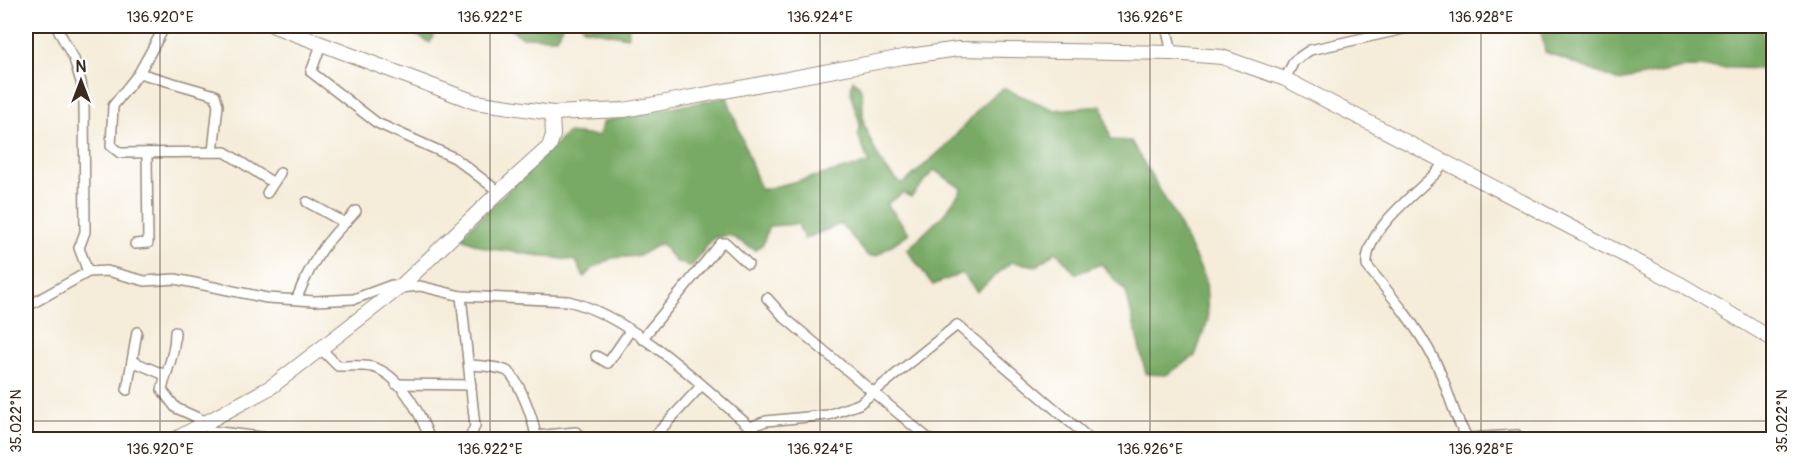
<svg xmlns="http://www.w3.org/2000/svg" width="1799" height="465" viewBox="0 0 1799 465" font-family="Pangolin,sans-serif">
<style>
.forest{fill:#78aa65;stroke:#5a6a42;stroke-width:1.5}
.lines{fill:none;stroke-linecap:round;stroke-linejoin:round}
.street-casing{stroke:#988b7c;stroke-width:12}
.secondary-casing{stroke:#988b7c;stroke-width:16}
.street{stroke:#fff;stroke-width:9}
.secondary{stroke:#fff;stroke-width:14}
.ticks{fill:none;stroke:#3b2a1e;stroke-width:1.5;stroke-opacity:0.45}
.neatline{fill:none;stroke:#3b2a1e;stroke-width:2}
.ticks-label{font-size:15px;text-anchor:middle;fill:#3b2a1e}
</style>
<rect width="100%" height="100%" fill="#fff"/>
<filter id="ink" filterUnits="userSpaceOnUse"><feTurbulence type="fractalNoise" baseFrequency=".0167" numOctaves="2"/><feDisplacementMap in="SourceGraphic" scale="12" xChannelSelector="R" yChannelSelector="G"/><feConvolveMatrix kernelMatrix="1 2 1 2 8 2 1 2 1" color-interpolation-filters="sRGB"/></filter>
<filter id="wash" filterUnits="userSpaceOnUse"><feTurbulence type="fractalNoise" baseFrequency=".008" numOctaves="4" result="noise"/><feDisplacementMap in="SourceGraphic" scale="24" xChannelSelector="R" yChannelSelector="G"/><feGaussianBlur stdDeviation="1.35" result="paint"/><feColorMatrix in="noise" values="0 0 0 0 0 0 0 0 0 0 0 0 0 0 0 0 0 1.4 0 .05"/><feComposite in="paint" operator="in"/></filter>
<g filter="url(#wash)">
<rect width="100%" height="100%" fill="#f5ecd9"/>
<g class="forest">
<polygon points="401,26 423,26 434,35 430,43"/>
<polygon points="506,26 563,26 557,38 522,37"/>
<polygon points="582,26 629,26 628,37 585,29"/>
<polygon points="1540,26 1761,26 1769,69 1689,67 1619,81 1545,52"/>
<path d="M853,80C869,90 859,112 865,127C874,149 882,171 903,184L947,145L986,101L1003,88L1055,110L1102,106L1111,140L1131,141L1174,214L1206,280L1208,320L1195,356L1166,375L1146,374L1126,292L1101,264L1076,274L1056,251L1037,266L1011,262L977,292L962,273L933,285L907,250L945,213L962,189L934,170L911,197L903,193L887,204L909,233L876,256H868L841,224L804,239L798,224L769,226L763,244L755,250L729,235L713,238L691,267L675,261L661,243L639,256L612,258L595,267L584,277L576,261L485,248L460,237L567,133L598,136L604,121L727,97L761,190L869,163L858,135C866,117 845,104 853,80Z"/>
</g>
</g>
<g filter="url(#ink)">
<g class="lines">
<g class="street-casing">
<g id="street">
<polyline points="56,26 74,59 81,82 84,103 85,232 79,248 88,272"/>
<polyline points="165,26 139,73 113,106 111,146 120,153 225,152 272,182"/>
<polyline points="1166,26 1172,53"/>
<polyline points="321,45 311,72 377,123 455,158 499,192"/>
<polyline points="139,73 215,95 218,105 213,152"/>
<polyline points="1285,79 1294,61 1310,50 1417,26"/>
<path d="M1443,163L1437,172C1414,195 1364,231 1367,266C1392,296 1417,326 1435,361C1448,386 1452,415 1468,438L1517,435L1518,440"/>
<polyline points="267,193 280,173"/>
<polyline points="345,223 356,211"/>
<polyline points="135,244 148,243 147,153"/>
<polyline points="461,296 475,426 469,440"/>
<path d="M297,298C308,269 322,245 345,223L307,202"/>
<polyline points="767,298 785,318 930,440"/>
<path d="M26,307L88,272L107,271L145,281L175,279L267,298L315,301L354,299L392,285L399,288L420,286L461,296L568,301C635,317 712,395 765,440"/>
<path d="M175,332C175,355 167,368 162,390L176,408L207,422L211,431L286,440"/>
<polyline points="642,339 721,243 726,243 748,264"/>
<path d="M322,350L338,366C349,366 361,365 372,367C400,374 421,414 430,440"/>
<polyline points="596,356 608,363 630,331"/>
<polyline points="132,361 165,375"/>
<path d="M470,365C481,366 497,366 507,371C518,377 538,428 535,440"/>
<polyline points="396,384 471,385"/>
<polyline points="127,390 137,332"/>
<polyline points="750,427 766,421 828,415 859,404 957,325 1091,440"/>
<polyline points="536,436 576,432 585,440"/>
<polyline points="651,440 701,386"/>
</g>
</g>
<g class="secondary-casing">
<g id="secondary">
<polyline points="274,26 475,102 552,113 624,110 903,57 958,49 1172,53 1222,57 1285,79 1682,285 1774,340"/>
<polyline points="174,440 271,387 399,288 499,192 549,147 553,135 552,113"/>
</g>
</g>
<use href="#street" class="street"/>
<use href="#secondary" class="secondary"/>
</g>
</g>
<path class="ticks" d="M160,26V440M490,26V440M820,26V440M1150,26V440M1481,26V440M26,421H1774"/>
<rect width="1799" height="465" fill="none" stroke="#fff" stroke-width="66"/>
<g transform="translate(81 81)" stroke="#ffffff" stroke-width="4.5" paint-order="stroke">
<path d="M0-4.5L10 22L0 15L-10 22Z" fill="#3b2a1e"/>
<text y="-9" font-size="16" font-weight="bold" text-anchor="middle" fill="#3b2a1e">N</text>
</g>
<rect x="33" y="33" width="1733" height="399" class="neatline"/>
<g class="ticks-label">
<text x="160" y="22">136.920°E</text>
<text x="490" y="22">136.922°E</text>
<text x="820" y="22">136.924°E</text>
<text x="1150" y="22">136.926°E</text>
<text x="1481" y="22">136.928°E</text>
<text transform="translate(16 421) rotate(-90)" y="5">35.022°N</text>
<text transform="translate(1782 421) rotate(-90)" y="5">35.022°N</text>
<text x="160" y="454">136.920°E</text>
<text x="490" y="454">136.922°E</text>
<text x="820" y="454">136.924°E</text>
<text x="1150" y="454">136.926°E</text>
<text x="1481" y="454">136.928°E</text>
</g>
</svg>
